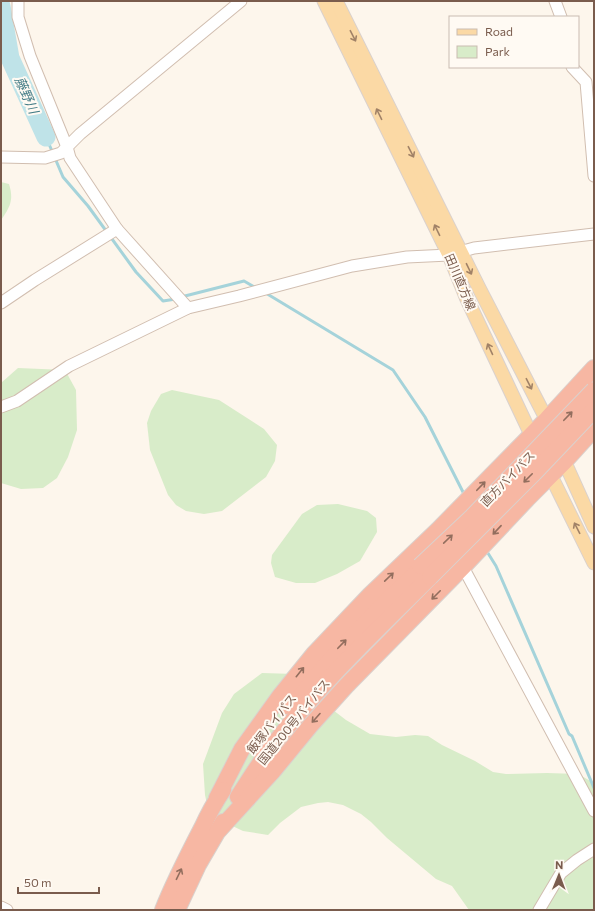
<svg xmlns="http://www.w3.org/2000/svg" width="595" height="911" viewBox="0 0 595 911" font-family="Commissioner,'Noto Sans JP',sans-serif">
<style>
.green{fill:#d8ecc9}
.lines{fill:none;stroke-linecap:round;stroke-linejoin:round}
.stream{stroke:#a5d3da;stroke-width:3}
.river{stroke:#bfe3e8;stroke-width:19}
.minor-casing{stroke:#d1beb0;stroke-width:13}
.major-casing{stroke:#dad1cd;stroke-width:15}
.highway-casing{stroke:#dad1cd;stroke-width:18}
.minor{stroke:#fff;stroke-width:11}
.major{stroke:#fbd9a5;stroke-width:13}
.highway{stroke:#f7b7a3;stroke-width:16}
.highway-bridge-casing{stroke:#dad1cd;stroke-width:18;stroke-linecap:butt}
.highway-bridge{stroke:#f7b7a3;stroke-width:16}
.oneway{stroke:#a18267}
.oneway2{stroke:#936e5e}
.labels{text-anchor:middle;stroke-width:4;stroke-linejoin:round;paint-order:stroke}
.street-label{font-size:12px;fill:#7a5c4d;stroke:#fffaf3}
.water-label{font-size:13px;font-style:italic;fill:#437c86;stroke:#fffaf3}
</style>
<rect width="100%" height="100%" fill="#fdf6ec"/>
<g class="green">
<path d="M1,182L9,184C14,200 10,207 1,220Z"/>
<polygon points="18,368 65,370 76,390 77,430 68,457 57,478 43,488 21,489 1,483 1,383"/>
<polygon points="172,390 219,400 264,429 277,445 275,461 266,477 222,511 204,514 186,511 176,505 168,495 150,450 147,423 151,411 161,394"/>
<polygon points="338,504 367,511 376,518 377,532 360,561 337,574 315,583 296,583 275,577 271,563 272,555 302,514 317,505"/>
<polygon points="262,673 295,674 323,695 333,710 346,720 370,734 396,737 415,735 428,736 442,745 475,761 493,772 506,774 547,773 578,774 594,783 594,910 469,910 452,886 436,879 387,838 371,822 361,814 343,805 328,802 318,803 301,807 280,823 268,835 243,831 222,821 208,809 205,795 203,764 222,713 234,694"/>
</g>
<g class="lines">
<g class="stream">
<polyline points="46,137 63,177 88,206 136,272 163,301 176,299"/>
<polyline points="264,292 393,370 425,417 465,496"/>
<polyline points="181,297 244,281 256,288"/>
<polyline points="486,550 496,566 569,734 572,736 594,788"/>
</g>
<polyline class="river" points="1,6 10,58 46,137"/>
<g class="minor-casing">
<g id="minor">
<polyline points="18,1 18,17 30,56 67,147 70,158 117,229 188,308"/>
<polyline points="555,1 561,17"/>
<polyline points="572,67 586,82 594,176"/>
<polyline points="1,157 45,158 61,153 80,134 241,1"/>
<polyline points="1,303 35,280 117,229"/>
<polyline points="1,407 17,401 69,366 188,308 239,296 352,266 407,257 449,255 474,248 594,234"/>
<polyline points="463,567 594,811"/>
<polyline points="1,907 7,910"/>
<polyline points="539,910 561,873 577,860 594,849"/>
</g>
</g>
<g class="major-casing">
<g id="major">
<polyline points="324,1 449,255 466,297 535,443"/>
<polyline points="336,1 479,288 550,426"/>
<polyline points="561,454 594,527"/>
<polyline points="547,468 594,563"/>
</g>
</g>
<g class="highway-casing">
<g id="highway">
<path d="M286,706C328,657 374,612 420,566"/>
<path d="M238,797C250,779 261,760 274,744C320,683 376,631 430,577"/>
<polyline points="217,798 242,749 280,696 314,654 370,595 438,530 547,419 594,368"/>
<polyline points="219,830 273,771 310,726 346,686 463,567 527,499 564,462 594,429"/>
<path d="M163,910C174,882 188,855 202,828C208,815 215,802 223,790"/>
<polyline points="177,910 198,865 223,822"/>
</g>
</g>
<use href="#minor" class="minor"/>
<use href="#major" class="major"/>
<use href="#highway" class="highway"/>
<g class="highway-bridge-casing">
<g id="highway-bridge">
<polyline points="420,566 472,517 594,390"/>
<polyline points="430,577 534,473 594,410"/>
</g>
</g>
<use href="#highway-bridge" class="highway-bridge"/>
</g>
<defs><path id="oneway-shaft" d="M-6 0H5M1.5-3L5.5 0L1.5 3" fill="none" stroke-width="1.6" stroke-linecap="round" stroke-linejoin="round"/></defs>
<g class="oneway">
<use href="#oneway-shaft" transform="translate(353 36) rotate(63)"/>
<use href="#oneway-shaft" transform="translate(379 114) rotate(-116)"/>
<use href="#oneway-shaft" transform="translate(411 152) rotate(63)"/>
<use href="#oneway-shaft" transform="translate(437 230) rotate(-116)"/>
<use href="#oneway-shaft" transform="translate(469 269) rotate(64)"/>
<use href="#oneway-shaft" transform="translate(490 349) rotate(-115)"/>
<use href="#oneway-shaft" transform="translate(529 384) rotate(63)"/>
<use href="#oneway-shaft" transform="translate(577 528) rotate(-117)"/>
</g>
<g class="oneway2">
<use href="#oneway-shaft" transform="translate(568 416) rotate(-46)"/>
<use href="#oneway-shaft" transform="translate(528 478) rotate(135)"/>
<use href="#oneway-shaft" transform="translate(481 486) rotate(-46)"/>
<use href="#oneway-shaft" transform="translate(497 530) rotate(133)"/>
<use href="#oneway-shaft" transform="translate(448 539) rotate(-44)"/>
<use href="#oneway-shaft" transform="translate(389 577) rotate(-44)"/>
<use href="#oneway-shaft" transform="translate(436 595) rotate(135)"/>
<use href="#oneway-shaft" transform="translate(342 644) rotate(-46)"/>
<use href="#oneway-shaft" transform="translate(300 672) rotate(-51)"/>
<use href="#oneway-shaft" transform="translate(316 718) rotate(132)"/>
<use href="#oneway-shaft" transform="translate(179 874) rotate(-64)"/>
</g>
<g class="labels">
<g class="street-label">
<text transform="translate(460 282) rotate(67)" y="4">田川直方線</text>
<text transform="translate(508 479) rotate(-46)" y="4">直方バイパス</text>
<text transform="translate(294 722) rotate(-51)" y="4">国道200号バイパス</text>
<text transform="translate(272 724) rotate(-52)" y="4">飯塚バイパス</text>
</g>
<g class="water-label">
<text transform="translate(27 95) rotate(66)" y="5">藤野川</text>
</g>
</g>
<rect width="595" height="911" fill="none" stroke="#7a5c4d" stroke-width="4"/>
<rect x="449" y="16" width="130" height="52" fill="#fffaf3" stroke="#cabbb1"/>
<rect x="457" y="29" width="20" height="6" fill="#fbd9a5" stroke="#cabbb1"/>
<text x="485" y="36" font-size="12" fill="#7a5c4d">Road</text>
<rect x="457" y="46" width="20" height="12" fill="#d8ecc9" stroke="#cabbb1"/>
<text x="485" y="56" font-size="12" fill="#7a5c4d">Park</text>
<g transform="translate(559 875) rotate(1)" stroke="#fffaf3" stroke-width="3" paint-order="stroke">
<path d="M0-3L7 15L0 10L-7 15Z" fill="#7a5c4d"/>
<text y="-6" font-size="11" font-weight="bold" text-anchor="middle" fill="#7a5c4d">N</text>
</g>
<path d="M18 887v6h81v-6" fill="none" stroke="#7a5c4d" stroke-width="2"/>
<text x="24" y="887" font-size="12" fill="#7a5c4d" stroke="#fffaf3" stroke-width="3" paint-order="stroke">50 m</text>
</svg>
